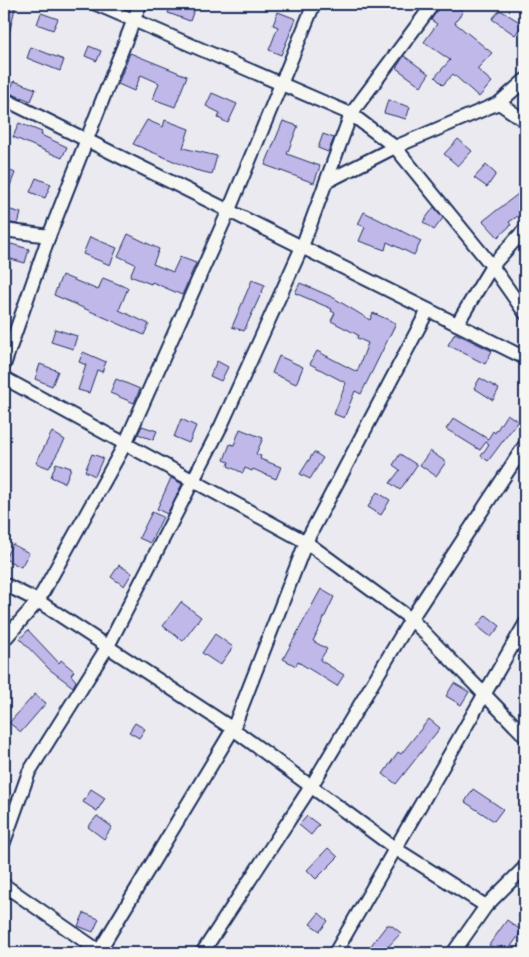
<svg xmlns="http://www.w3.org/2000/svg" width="529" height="957" viewBox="0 0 529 957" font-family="'Patrick Hand',sans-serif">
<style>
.building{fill:#c1b8ea;stroke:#1b2f5e}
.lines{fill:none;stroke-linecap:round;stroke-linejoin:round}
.street-casing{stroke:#1b2f5e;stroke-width:16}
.street{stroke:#f6f6f2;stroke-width:12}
</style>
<rect width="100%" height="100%" fill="#ebeaf0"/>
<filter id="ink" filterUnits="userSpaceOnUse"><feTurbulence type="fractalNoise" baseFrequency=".02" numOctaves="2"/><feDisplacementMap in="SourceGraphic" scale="10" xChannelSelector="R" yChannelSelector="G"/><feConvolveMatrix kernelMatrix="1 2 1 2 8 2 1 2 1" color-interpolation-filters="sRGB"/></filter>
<g filter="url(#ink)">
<g class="building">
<polygon points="4,4 16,4 8,38 4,38"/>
<polygon points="172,4 196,4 190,21 168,13"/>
<polygon points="441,4 453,4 463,11 455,23 492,53 477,69 492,82 479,97 453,74 443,85 435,77 450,60 424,42 437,24 431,20"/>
<polygon points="500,10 523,24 515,35 492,19"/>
<polygon points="278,12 296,19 281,55 269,50 278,27 273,25"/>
<polygon points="41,13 58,19 53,30 37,24"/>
<polygon points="89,46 101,51 97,61 85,56"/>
<polygon points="31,47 64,60 60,71 27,58"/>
<polygon points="130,53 187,76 175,107 153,99 159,83 141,75 134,91 118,84"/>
<polygon points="404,56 429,74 421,86 396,68"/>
<polygon points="14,81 36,89 31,101 9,93"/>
<polygon points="212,93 237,104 228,123 218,118 220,113 206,106"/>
<polygon points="388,100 410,107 406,119 384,113"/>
<polygon points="147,120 163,127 165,120 189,129 183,148 217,156 212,174 195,170 133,144"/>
<polygon points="283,121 298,126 287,154 320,166 314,183 265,165"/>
<polygon points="19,123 42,132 41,135 67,147 62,158 13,137"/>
<polygon points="323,134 334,138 328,152 318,148"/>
<polygon points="458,139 472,151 458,166 444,154"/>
<polygon points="486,165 496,174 487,187 474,178"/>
<polygon points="4,168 15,173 4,201"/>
<polygon points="36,178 51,184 45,198 30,192"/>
<polygon points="518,194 525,200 525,203 518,210 521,214 509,222 511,225 498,237 483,221"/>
<polygon points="434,207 443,218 434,230 423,222"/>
<polygon points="4,208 21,213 18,224 4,222"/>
<polygon points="364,212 421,241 414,255 387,242 385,250 359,241 365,227 358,224"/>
<polygon points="128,234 159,249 153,264 173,272 180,257 196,263 182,295 152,282 151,284 130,276 135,264 118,256"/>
<polygon points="90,237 117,248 110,265 83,254"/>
<polygon points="4,242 29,249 25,263 4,257"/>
<polygon points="62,275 98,290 103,278 128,288 119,310 149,324 144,335 54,295"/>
<polygon points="252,280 265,285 244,331 232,327"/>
<polygon points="300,283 332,297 370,320 373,313 396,323 361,394 355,391 344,418 334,414 346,383 310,364 317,351 357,372 368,343 357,338 358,335 331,321 335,313 331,311 332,309 295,293"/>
<polygon points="55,329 77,336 73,349 51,342"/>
<polygon points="455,333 492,351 485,364 448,345"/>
<polygon points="83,352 106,362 102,372 97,370 89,393 78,390 86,365 79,362"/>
<polygon points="279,356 303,367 296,384 272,373"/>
<polygon points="217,361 228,367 221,381 210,376"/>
<polygon points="40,364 58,371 52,386 35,379"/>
<polygon points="480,378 499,389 493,400 474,388"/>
<polygon points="116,379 140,389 134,403 110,393"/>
<polygon points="507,414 518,421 488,461 481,456 489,444 486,442 480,450 446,429 454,418 488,439 493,431 495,433"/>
<polygon points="181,419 196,426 189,443 174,437"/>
<polygon points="142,426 157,431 153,440 138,434"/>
<polygon points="240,429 263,438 256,454 261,456 260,459 281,467 276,479 253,469 252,471 245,468 243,473 228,466 229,462 224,460 230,444 234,445"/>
<polygon points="52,432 65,440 49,468 36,463"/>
<polygon points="430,451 446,462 436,476 420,465"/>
<polygon points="314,452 323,458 310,479 300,474"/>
<polygon points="92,454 103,458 95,476 85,471"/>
<polygon points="400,454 417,465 400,490 390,483 400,470 393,465"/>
<polygon points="56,463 71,468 65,483 51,477"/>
<polygon points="171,478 182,484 167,514 157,509"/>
<polygon points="377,492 390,500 381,515 368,507"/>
<polygon points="152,512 163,517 150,543 139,538"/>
<polygon points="12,544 29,553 21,567 5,559"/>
<polygon points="119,565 132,573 124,586 111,577"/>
<polygon points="321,589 334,597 313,641 327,649 320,660 344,675 337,686 298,662 296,666 283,659"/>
<polygon points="181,602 201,617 183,641 163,626"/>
<polygon points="486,615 500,626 491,637 477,626"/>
<polygon points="28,630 59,663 61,660 74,671 71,675 76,681 73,687 49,669 20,639"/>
<polygon points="215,634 233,647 220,665 202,653"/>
<polygon points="454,683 469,692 461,705 446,696"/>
<polygon points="35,694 46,703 21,732 9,723"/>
<polygon points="429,719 440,728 396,784 383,774 398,752 401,754"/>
<polygon points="135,723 145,729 139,738 129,732"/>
<polygon points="91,789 105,798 97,811 83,802"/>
<polygon points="473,789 503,809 494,821 465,802"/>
<polygon points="97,816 112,827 104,839 88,827"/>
<polygon points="307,816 319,825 311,835 299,825"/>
<polygon points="328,848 338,857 316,879 307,870"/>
<polygon points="84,913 99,919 93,932 78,926"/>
<polygon points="319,913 328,921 320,931 310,924"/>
<polygon points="507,920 522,931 506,953 501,953 489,945"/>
<polygon points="387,925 391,925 401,933 382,953 365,953"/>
</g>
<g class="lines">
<g class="street-casing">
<g id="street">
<polyline points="96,4 351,114 395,147 492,266 525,313"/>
<polyline points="4,99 525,358"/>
<polyline points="499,103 525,121"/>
<polyline points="326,182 395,147 499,103 525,80"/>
<polyline points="4,230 49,236"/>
<polyline points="457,324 492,266 525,229"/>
<polyline points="4,365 49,236 140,4"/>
<polyline points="4,378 306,542 411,619 525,736"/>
<polyline points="4,584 38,601 233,729 396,849 486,906"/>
<polyline points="4,640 38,601 125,444 229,210 314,4"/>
<polyline points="4,842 29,772 108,646 221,426 302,247 351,114 433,4"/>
<polyline points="4,885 102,953"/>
<polyline points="98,953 233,729 306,542 428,310"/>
<polyline points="202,953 312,785 411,619 525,445"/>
<polyline points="335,953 525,624"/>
<polyline points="453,953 486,906 525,867"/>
</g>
</g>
<use href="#street" class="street"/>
</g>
</g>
<rect width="529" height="957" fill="none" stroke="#f6f6f2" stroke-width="20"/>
<rect x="10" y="10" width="509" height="937" fill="none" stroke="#1b2f5e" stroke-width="2" filter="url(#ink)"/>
</svg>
